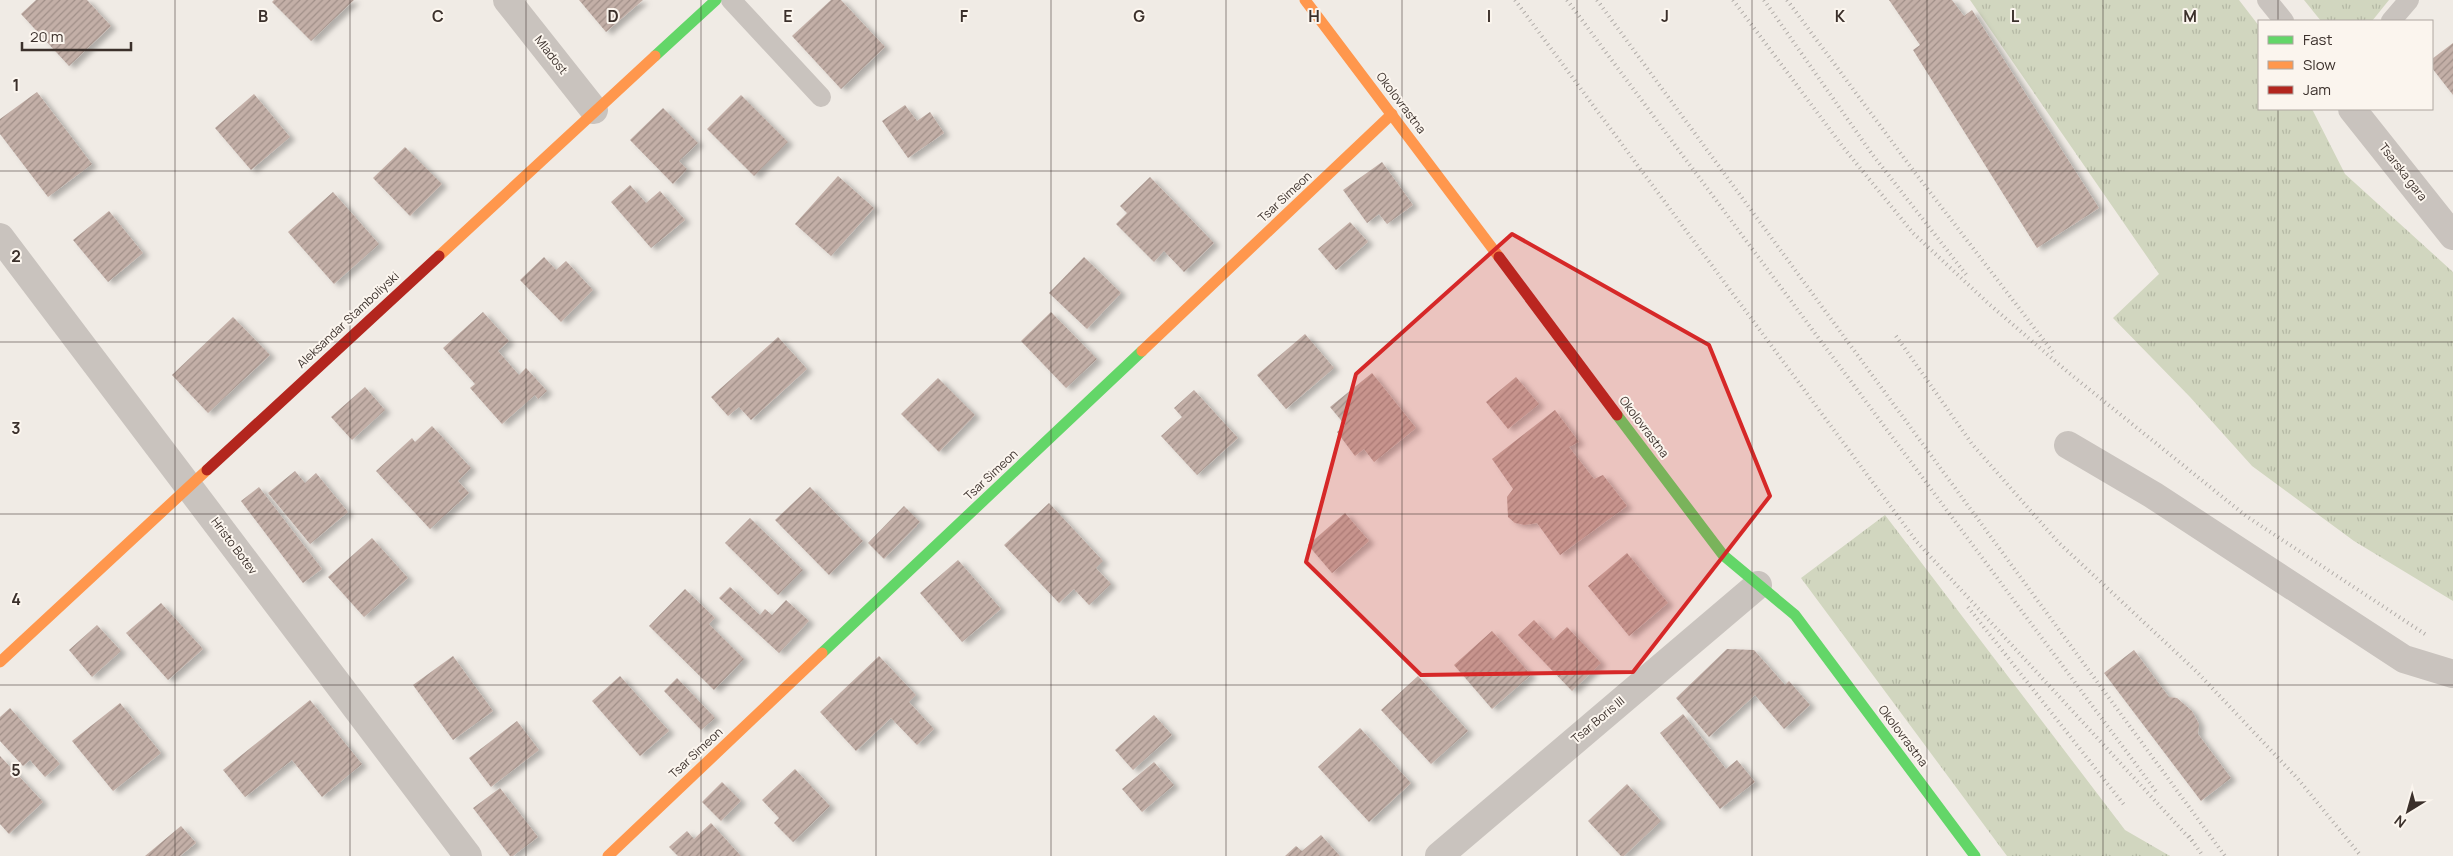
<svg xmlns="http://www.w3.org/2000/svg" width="2453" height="856" viewBox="0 0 2453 856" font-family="Manrope,sans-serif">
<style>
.grass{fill:url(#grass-tufts)}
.building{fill:url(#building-hatch);filter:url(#shadow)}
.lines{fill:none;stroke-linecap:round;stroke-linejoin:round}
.lane{stroke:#c9c3be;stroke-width:20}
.street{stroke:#c9c3be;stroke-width:28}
.fast{stroke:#63d668;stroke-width:11}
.slow{stroke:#ff974d;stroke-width:11}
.jam{stroke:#b3261e;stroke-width:11}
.rail{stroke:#b1aca8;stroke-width:4;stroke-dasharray:1 4;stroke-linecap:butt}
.marked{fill:#d62828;fill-opacity:0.2;stroke:#d62828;stroke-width:4;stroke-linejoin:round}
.grid{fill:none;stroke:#3b302b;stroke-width:1;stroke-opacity:0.55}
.labels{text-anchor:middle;stroke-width:4;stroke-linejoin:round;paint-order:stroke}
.street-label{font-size:12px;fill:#3b302b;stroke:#fbf5ee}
.grid-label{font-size:16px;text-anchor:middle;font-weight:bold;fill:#3b302b;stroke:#fbf5ee;stroke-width:4;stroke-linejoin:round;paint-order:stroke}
</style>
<defs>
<pattern id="grass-tufts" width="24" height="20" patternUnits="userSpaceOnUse" patternTransform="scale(1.25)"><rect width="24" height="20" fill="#d1d6bf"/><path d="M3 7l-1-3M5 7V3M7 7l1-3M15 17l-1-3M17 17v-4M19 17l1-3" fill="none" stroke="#b4b8a4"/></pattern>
<pattern id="building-hatch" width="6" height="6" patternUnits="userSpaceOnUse" patternTransform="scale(1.25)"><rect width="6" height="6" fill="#c3afa7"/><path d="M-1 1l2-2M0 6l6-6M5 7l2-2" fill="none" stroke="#a08f88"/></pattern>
<filter id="shadow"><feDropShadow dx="5.5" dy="3" stdDeviation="2.5" flood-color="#0004"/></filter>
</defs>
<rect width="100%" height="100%" fill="#f0ebe5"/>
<g class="grass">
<polygon points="1970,0 2239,0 2259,26 2259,109 2312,109 2345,174 2453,272 2453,601 2354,541 2252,466 2190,397 2113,318 2159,274"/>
<polygon points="2304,0 2389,0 2372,21 2321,21"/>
<polygon points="1885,515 2125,830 2170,856 2007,856 1801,578"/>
</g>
<g class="building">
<polygon points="36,0 87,0 111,26 69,66 21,14"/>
<polygon points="274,0 354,0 311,41 272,2"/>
<polygon points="579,0 643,0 606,32"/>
<polygon points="831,0 841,0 885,47 841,89 792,36"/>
<polygon points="1889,0 1952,0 1964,16 1972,10 2099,208 2037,248 1913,50 1920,45"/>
<polygon points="2453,43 2453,95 2432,68 2432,59"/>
<polygon points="37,92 92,164 48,197 0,134 0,119"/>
<polygon points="254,94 290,137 251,170 215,128"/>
<polygon points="741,95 788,142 754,176 707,129"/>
<polygon points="905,105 917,121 930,112 944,133 908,158 882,121"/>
<polygon points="663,108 698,143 679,161 687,169 673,184 630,140"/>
<polygon points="405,147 442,184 410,216 373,178"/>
<polygon points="1382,162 1413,205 1387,224 1379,214 1367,223 1343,190"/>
<polygon points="838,176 874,208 831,256 795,224"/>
<polygon points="1150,177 1214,243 1184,272 1164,251 1154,262 1116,224 1127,213 1120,206"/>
<polygon points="630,185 646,203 660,191 685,220 651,248 611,202"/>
<polygon points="333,192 379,244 334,284 288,232"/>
<polygon points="109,211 143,253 108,282 73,240"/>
<polygon points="1350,222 1368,242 1336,270 1318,249"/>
<polygon points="544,257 556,270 566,261 593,290 561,322 520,280"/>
<polygon points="1084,257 1121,293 1087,329 1049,293"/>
<polygon points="483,312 509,341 498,351 519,375 526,368 547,391 538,399 535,395 502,424 470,388 475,384 443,348"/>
<polygon points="1051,312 1097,359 1066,388 1021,341"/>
<polygon points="233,317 270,355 208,413 172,375"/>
<polygon points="1305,334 1334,368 1286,409 1257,375"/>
<polygon points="778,337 807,369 751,420 739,407 728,416 711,397"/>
<polygon points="1372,373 1416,428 1374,462 1364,449 1355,456 1337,432 1345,425 1330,407"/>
<polygon points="1516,377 1539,404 1508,429 1486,402"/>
<polygon points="938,378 975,415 939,452 901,414"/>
<polygon points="365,387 385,410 352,440 331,417"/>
<polygon points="1194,390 1238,438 1197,475 1161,436 1182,417 1174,408"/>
<polygon points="1555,410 1579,442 1569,447 1594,479 1603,475 1627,506 1560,555 1537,523 1525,525 1515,523 1508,517 1507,497 1513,489 1492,459"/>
<polygon points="432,426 471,468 458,481 469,493 430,529 376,471 412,438 415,442"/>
<polygon points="295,471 305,483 316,473 348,512 310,544 268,493"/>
<polygon points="259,487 322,569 303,583 241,501"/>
<polygon points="810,487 863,541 829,575 775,520"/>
<polygon points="1049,503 1103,561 1096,568 1111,584 1089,605 1074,589 1059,603 1004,545"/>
<polygon points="904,506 920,522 884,559 868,543"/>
<polygon points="1345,513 1369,541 1332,573 1308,545"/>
<polygon points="750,518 803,570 778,595 725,543"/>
<polygon points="372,538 408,578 364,617 328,577"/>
<polygon points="1627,553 1668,603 1629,636 1588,586"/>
<polygon points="958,560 1001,609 962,642 920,593"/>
<polygon points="730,587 760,615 765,609 772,615 786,600 809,621 779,653 719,598"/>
<polygon points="685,589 715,618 709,624 744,659 714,690 649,626"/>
<polygon points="161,603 203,649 168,680 126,633"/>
<polygon points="1534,620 1553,640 1567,627 1601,663 1572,691 1518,635"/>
<polygon points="97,625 121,651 92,677 69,650"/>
<polygon points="1492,631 1531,675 1492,709 1454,665"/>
<polygon points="1727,649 1754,650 1785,685 1789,681 1810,705 1784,729 1755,695 1709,737 1676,698"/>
<polygon points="2134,650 2169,697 2177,698 2192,711 2199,724 2198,734 2231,778 2201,801 2104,673"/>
<polygon points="453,656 493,711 453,740 413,685"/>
<polygon points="879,656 916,695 909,702 934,729 917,745 891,718 856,751 820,712"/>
<polygon points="620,676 669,731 640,756 592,701"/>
<polygon points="1418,676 1468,731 1431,764 1381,710"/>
<polygon points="677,678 715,718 701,730 664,691"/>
<polygon points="310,700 362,764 322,797 292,760 245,797 223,770"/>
<polygon points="120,703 161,753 113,791 72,741"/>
<polygon points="10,708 60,764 45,777 30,760 23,766 0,741 0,717"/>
<polygon points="1683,714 1726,769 1737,760 1755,782 1720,809 1660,733"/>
<polygon points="1154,715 1172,735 1133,770 1115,750"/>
<polygon points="517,721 539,750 491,787 469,758"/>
<polygon points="1360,728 1411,783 1369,822 1318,767"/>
<polygon points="0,756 43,802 9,834 0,824"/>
<polygon points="1154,762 1174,785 1142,812 1122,789"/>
<polygon points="795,769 830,806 793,842 774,823 779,818 762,800"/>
<polygon points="722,782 741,801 721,821 702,802"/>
<polygon points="1627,784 1661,821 1624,856 1621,856 1588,821"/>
<polygon points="500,788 538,837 513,856 510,856 473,808"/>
<polygon points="711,823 741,856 678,856 669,847 687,831 694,839"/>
<polygon points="181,826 196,843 180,856 145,856"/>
<polygon points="1321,835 1340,856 1285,856 1296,846 1302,851"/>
</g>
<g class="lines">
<g class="lane">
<polyline points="731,0 821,97"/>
<polyline points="2267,0 2284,21"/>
<polyline points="2391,21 2409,0"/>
</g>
<g class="street">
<polyline points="507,0 594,110"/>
<polyline points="2352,109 2453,236"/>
<polyline points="0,237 468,856"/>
<polyline points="2068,445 2153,495 2404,659 2453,674"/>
<polyline points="1439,856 1758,585"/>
</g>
<g class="fast">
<polyline points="655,56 716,0"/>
<polyline points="1617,415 1723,555 1795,615 1975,856"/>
<polyline points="822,653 1142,351"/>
</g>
<g class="slow">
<polyline points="1305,0 1499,257"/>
<polyline points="439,256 655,56"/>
<polyline points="1142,351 1392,114"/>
<polyline points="0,662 207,470"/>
<polyline points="608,856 822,653"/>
</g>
<g class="jam">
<polyline points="1499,257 1617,415"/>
<polyline points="207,470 439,256"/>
</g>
<g class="rail">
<polyline points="1515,0 1917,542 2192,841"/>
<polyline points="1567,0 2158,794"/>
<polyline points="1597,0 2225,856"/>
<polyline points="1733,0 1843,147 1913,233 1989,304 2069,373 2246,516 2428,636"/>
<polyline points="1764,0 1872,154 1968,277"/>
<polyline points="1787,0 1913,170 2055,355"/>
<polyline points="1896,336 1972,444 2058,542 2197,672 2298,779 2361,856"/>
<polyline points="1968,607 2125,806"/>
<polyline points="2189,836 2203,856"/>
</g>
</g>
<path class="marked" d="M1512,234L1709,345L1770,496L1633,672L1421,675L1306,562L1356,374Z"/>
<path class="grid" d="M175,0V856M350,0V856M526,0V856M701,0V856M876,0V856M1051,0V856M1226,0V856M1402,0V856M1577,0V856M1752,0V856M1927,0V856M2103,0V856M2278,0V21M2278,109V856M0,171H2453M0,342H2453M0,514H2453M0,685H2453"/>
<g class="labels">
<g class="street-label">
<text transform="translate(551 55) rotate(52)" y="4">Mladost</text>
<text transform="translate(1401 103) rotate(53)" y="4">Okolovrastna</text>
<text transform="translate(2403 172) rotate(52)" y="4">Tsarska gara</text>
<text transform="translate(1285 197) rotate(-43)" y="4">Tsar Simeon</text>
<text transform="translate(348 320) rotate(-43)" y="4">Aleksandar Stamboliyski</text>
<text transform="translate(1644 427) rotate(53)" y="4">Okolovrastna</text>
<text transform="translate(991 475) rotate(-43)" y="4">Tsar Simeon</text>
<text transform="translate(234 546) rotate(53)" y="4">Hristo Botev</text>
<text transform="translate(1598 720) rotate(-40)" y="4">Tsar Boris III</text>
<text transform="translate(1903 736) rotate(53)" y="4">Okolovrastna</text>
<text transform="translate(696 753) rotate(-43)" y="4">Tsar Simeon</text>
</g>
</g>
<g class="grid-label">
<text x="263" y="22">B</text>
<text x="438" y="22">C</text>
<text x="613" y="22">D</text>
<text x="788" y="22">E</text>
<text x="964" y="22">F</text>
<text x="1139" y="22">G</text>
<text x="1314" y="22">H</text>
<text x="1489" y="22">I</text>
<text x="1665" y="22">J</text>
<text x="1840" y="22">K</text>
<text x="2015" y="22">L</text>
<text x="2190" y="22">M</text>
<text x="16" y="91">1</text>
<text x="16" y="262">2</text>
<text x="16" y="434">3</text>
<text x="16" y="605">4</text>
<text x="16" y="776">5</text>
</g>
<rect x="2258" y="20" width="175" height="90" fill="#fbf5ee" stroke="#aea6a0"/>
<rect x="2268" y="36" width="25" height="8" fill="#63d668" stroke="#aea6a0"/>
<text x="2303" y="45" font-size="15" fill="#3b302b">Fast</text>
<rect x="2268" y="61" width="25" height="8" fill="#ff974d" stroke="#aea6a0"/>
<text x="2303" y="70" font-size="15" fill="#3b302b">Slow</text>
<rect x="2268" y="86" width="25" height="8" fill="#b3261e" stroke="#aea6a0"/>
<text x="2303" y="95" font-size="15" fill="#3b302b">Jam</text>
<g transform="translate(2408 811) rotate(217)" stroke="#fbf5ee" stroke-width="4" paint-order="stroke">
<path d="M0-4L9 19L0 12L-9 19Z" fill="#3b302b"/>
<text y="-8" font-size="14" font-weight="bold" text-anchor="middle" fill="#3b302b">N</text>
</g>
<path d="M22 42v8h109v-8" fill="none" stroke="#3b302b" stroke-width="2.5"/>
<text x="30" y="42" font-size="15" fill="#3b302b" stroke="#fbf5ee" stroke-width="4" paint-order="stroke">20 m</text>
</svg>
